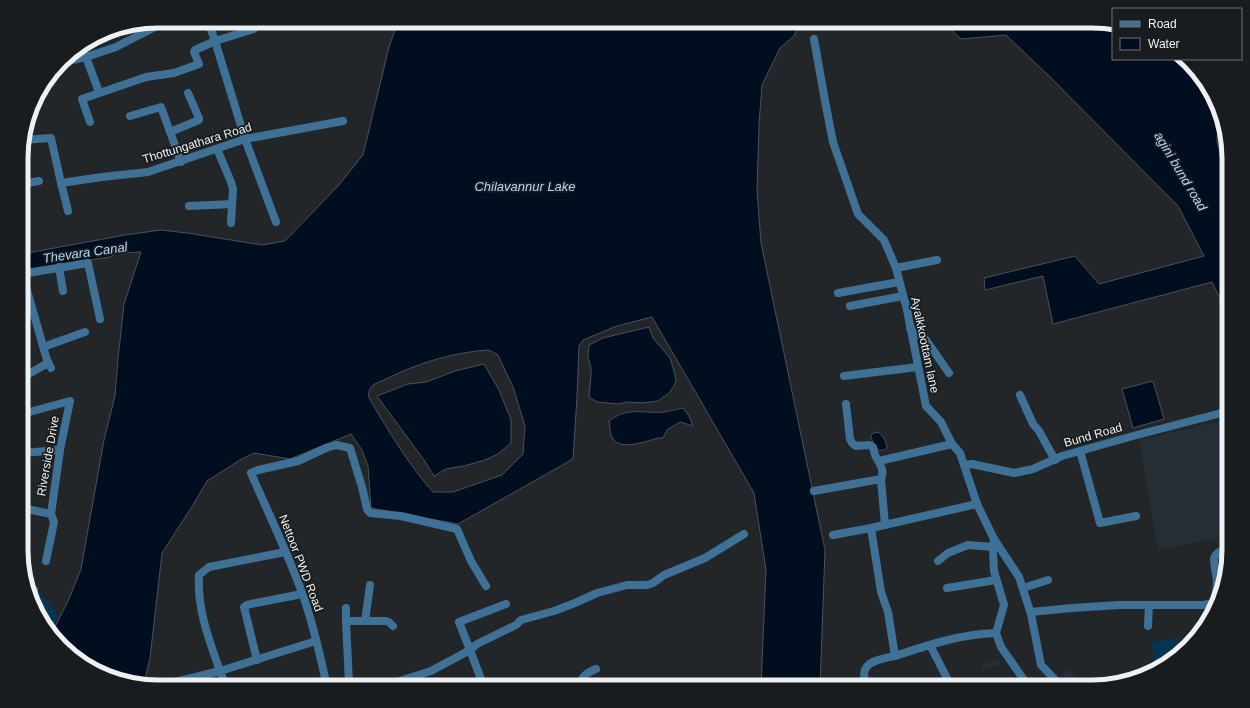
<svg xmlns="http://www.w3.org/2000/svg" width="1250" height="708" viewBox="0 0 1250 708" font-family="Arial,sans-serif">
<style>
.built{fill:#262e35}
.green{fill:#073452}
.water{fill:#000e1f;stroke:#47525e;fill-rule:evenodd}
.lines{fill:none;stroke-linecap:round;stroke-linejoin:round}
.minor{stroke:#3f7197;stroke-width:8}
.labels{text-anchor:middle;stroke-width:3.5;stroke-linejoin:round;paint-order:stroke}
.street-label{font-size:12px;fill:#eef0f1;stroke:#191c1e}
.water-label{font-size:13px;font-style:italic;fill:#b0d6f6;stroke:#191c1e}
.rim{fill:none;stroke:#eef0f1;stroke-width:5}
</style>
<rect width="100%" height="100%" fill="#232628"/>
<g class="built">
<polygon points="1218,117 1229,149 1229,187 1217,142"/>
<polygon points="1229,419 1229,536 1158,550 1139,440"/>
<polygon points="999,658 1001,665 983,670 981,664"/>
<polygon points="1072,669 1078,683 1070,684 1062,672"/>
</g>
<g class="green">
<path d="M40,591L58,615L51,632C41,623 35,607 36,593Z"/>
<polygon points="1178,638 1178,651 1160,668 1156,670 1151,642"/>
</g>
<g class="water">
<path d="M398,21H801L794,36L780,48L762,85L759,124L757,191L761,243L825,550L820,687H761L766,570L754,493L652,317L617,326L583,340L579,346L577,397L573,459L458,524L371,508L368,466L362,450L351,434L290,459L254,453L240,460L207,481L193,505L162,553L150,658L144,683L90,669L52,633L69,599L81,569L104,440L115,396L118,359L124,304L141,252L117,253L110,257L22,270V254L125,235L161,230L187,233L262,245L285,241L338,186L363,155L389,47ZM489,350L498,355L513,387L525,426L523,454L502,475L453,492H433C408,464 388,430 369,398C368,394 369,389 372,386C375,383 382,381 386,379C418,363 454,352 489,350Z"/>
<polygon points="942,21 1092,21 1113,27 1113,59 1181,59 1206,82 1218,117 1217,142 1229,187 1229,317 1212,282 1053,324 1043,276 985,290 984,278 1075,256 1099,284 1204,256 1178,206 1049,76 1006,35 961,39"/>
<polygon points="649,327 653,338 670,358 674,371 676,380 674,386 669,393 658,401 642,403 628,402 618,404 597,402 589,397 591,376 591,368 588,357 589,345 603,338"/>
<polygon points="484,364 499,390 511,420 511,443 498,454 485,460 464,466 446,469 434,476 424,460 377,396 408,384 426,382 455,371"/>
<polygon points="1153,381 1164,419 1133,428 1122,389"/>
<path d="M683,408L689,416L693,426L680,422L667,430L663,438H658C647,441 621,451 613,439C610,435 610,426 609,421C628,406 644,414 664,412C671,411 677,409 683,408Z"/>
<path d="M878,432C884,436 886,442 887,448C883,451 881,451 877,449L871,438V435L874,433Z"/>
</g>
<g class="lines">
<g class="minor">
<polyline points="208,21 215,41 245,139 276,222"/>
<polyline points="814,39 825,101 833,142 858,214 884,240 896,268 907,310 926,406 941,422 952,444 960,453 977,504 994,539 1019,577 1031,614 1041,665 1062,687"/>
<polyline points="86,57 99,92"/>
<polyline points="63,62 86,57 116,47 157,26 155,22"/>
<polyline points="130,116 161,107 181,162"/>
<polyline points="90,122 82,99 146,77 174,73 199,64 194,52 195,50 215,41 254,29 253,21"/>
<polyline points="170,132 199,120 199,118 188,93"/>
<polyline points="22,140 51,138 61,183 102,177 148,172 245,139 343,121"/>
<polyline points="217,149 231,182 233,189 231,223"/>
<polyline points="61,183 68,211"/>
<polyline points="22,184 39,181"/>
<polyline points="189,206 232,204"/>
<polyline points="59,267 63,291"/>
<polyline points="896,268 937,260"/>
<polyline points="22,273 47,360 51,368"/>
<polyline points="22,274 88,263 100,319"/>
<polyline points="838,293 899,282"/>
<polyline points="850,306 903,296"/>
<polyline points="910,328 926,340 949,373"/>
<polyline points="43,347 85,332"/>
<polyline points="25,376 48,363"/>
<polyline points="844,376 918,367"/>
<polyline points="1020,395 1033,424 1039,431 1055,460"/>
<polyline points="22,414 70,401 60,450 51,514 54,522 46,561"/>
<polyline points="1080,451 1100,523 1136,516"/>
<polyline points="22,453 60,450"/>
<polyline points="879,461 952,444"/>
<polyline points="964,465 972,464 1014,473 1033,469 1062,456 1133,436 1229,411"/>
<polyline points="881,479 885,525"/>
<path d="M814,491L881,479C885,471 880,464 876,457C874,454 874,450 873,447L869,445L856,446L852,443L850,439L846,404"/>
<polyline points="22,508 51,514"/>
<polyline points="833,535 871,528 977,504"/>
<polyline points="994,539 993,551 994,571 1004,605 996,633 1001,647 1029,687"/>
<path d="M285,552L209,567L199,575C197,609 209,640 220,671L316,641"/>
<polyline points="938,561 948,553 968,545 993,547"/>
<polyline points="947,588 996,580"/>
<polyline points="1023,588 1048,580"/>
<polyline points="34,598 34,590"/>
<path d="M1214,603C1214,597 1217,591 1217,584C1217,577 1214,565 1214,559C1215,554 1219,552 1223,550"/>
<polyline points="506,604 459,622 470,650 477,644 516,625 521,620 554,611 575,603 597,593 616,588 627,585 647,585 653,583 664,575 705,558 744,534"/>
<polyline points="1031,612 1072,608 1119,605 1203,605 1215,603"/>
<polyline points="346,621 346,608"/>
<polyline points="365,621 386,621 389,622 393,626"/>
<polyline points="1148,626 1149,605"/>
<polyline points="930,645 951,686"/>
<path d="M895,656C928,645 961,634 996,633"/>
<polyline points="257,660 244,607 247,605 251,604 302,594"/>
<polyline points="175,682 220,671 226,687"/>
<polyline points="349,684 390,684 431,671 470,650 484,687"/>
<polyline points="327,686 349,684 346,621 365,621 370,585"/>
<path d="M327,687C321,658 314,629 305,601C290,557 269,515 251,473L258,470L298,461L326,448L336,445L350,448L362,487L367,509L370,513L401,516L457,529L471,561L486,586"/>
<path d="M579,687C582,676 586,673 596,669"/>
<path d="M865,687C865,682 863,675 865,670C868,660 886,658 895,656L888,612L881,592L871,528"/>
</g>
</g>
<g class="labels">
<g class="street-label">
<text transform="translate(197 143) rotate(-17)" y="4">Thottungathara Road</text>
<text transform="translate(925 345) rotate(78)" y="4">Ayalkkoottam lane</text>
<text transform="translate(1093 435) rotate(-16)" y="4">Bund Road</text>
<text transform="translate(48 456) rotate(-80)" y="4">Riverside Drive</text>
<text transform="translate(301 563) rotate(69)" y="4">Nettoor PWD Road</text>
</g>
<g class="water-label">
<text transform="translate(1181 171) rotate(59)" y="5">agini bund road</text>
<text x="525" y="191">Chilavannur Lake</text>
<text transform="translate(85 252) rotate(-8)" y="5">Thevara Canal</text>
</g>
</g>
<path d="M0 0H1250V708H0ZM158 28H1092A130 130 0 0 1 1222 158V550A130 130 0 0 1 1092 680H158A130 130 0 0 1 28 550V158A130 130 0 0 1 158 28Z" fill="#191c1e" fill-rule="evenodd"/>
<path class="rim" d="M158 28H1092A130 130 0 0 1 1222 158V550A130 130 0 0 1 1092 680H158A130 130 0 0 1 28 550V158A130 130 0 0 1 158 28Z"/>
<rect x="1112" y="8" width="130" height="52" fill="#191c1e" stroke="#6e7172"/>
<rect x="1120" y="21" width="20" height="6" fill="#3f7197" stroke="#6e7172"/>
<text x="1148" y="28" font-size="12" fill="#eef0f1">Road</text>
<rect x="1120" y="38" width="20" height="12" fill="#000e1f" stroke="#6e7172"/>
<text x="1148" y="48" font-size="12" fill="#eef0f1">Water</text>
</svg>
